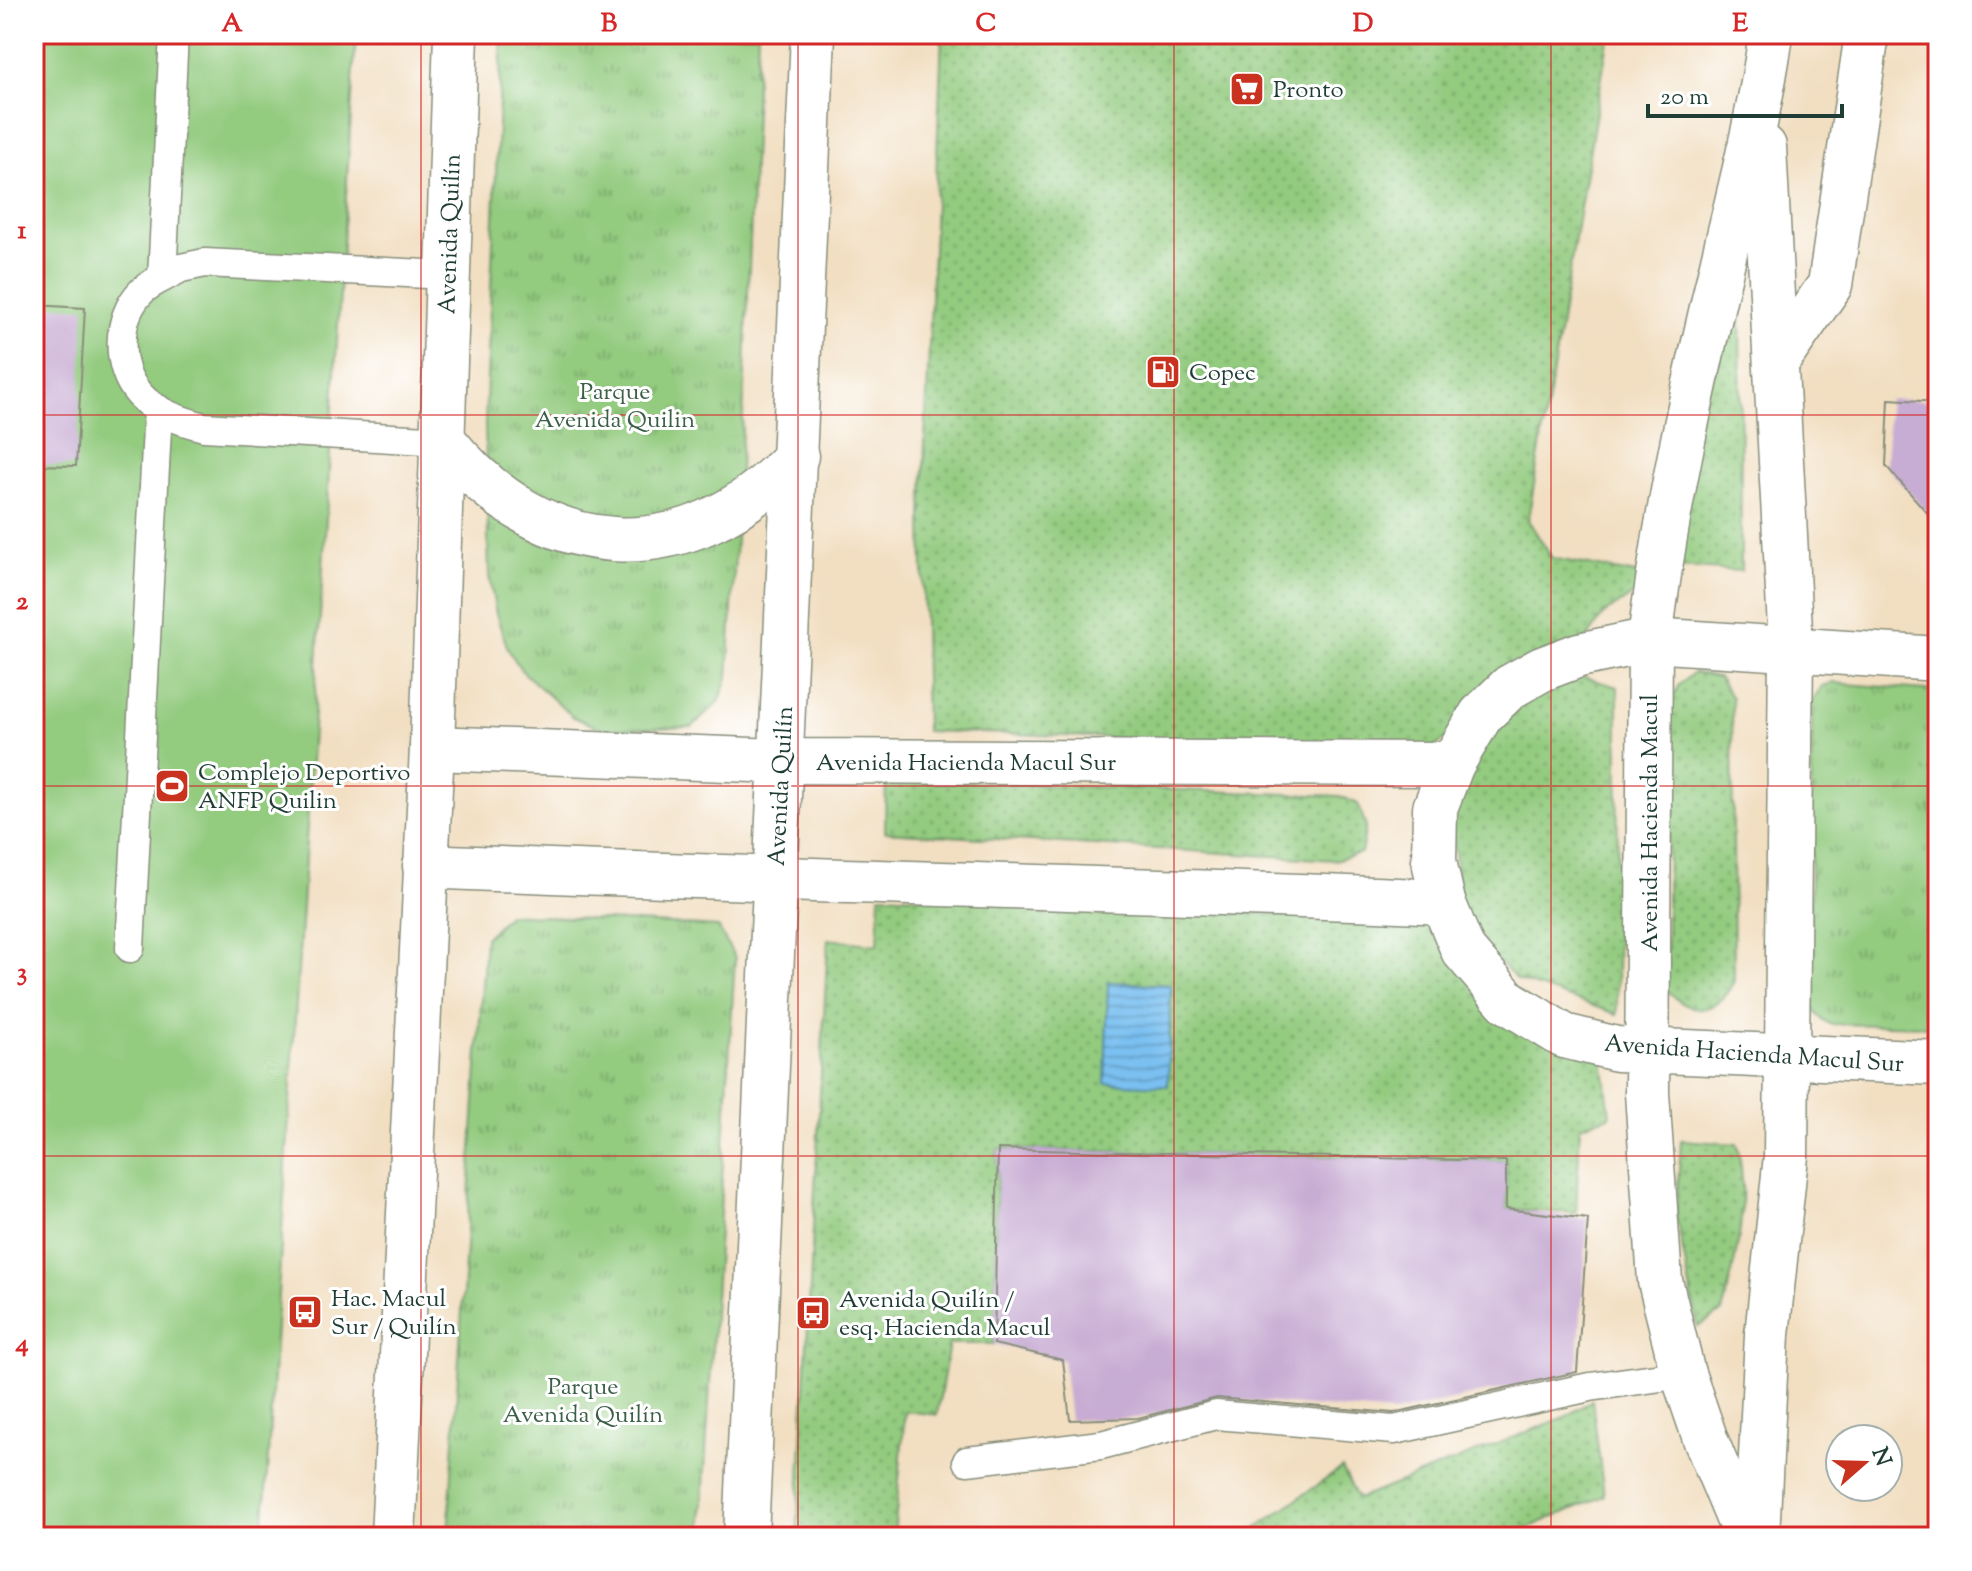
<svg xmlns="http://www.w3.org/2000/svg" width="1972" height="1571" viewBox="0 0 1972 1571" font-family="'Sorts Mill Goudy',serif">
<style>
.grass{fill:url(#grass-dots);stroke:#59845a;stroke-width:2}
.park{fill:url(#park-tufts);stroke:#59845a;stroke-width:2}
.garden{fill:#93cb7f;stroke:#59845a;stroke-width:2}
.water{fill:url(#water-rules);stroke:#4c7e92;stroke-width:2}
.building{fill:#c7acd3}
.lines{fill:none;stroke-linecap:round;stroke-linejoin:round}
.service-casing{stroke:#888e7b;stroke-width:31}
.minor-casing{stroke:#888e7b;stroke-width:47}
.secondary-casing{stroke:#888e7b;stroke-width:47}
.service{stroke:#fff;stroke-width:28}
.minor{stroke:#fff;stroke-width:44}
.secondary{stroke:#fff;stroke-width:44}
.grid{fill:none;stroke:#d62828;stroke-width:2;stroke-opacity:0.55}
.labels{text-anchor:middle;stroke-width:6;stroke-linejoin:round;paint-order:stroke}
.poi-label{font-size:24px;fill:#1f3d34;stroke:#fff;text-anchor:start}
.street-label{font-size:24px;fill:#1f3d34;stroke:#fff}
.park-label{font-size:24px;fill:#3c6047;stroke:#fff}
.neatline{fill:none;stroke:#d62828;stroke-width:3}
.grid-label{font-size:26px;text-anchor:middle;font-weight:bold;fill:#d62828}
</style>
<defs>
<pattern id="grass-dots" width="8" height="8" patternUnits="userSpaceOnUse" patternTransform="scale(2)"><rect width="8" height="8" fill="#93cb7f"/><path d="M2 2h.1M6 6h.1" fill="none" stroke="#77a669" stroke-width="1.8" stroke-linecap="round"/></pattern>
<pattern id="park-tufts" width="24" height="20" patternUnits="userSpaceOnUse" patternTransform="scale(2)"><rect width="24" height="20" fill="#93cb7f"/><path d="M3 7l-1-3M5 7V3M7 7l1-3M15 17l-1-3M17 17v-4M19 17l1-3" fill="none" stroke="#77a669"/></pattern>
<pattern id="water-rules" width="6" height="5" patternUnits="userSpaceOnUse" patternTransform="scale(2)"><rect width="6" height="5" fill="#7ac0f1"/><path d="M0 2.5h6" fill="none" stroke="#639dc4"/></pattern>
</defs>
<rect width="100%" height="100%" fill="#fff"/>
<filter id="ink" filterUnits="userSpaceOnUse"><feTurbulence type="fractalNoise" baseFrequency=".0125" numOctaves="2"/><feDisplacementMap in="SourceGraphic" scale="16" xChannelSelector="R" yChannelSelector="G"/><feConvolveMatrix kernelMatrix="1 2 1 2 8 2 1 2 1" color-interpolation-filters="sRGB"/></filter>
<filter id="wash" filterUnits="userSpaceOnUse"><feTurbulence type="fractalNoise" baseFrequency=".006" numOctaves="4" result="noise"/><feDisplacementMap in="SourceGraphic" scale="32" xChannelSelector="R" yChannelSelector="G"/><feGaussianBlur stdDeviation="1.8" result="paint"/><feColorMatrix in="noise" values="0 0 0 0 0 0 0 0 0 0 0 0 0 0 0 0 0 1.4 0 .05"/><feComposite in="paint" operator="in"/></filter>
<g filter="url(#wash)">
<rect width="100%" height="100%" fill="#f2dfc2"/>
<g class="grass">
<polygon points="942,34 1609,34 1528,520 1552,558 1657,578 1603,615 1589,636 1432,749 926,731 922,517"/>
<polygon points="1740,255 1741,571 1659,566"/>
<path d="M1694,672L1718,677L1732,698L1734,981C1716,1015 1693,1017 1666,990L1670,703L1678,686Z"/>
<polygon points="1573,674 1618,687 1617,1014 1517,980 1484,947 1461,909 1450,808 1503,711"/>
<polygon points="886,779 1340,796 1358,804 1366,826 1361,853 1335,860 885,832"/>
<polygon points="880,895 1429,922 1603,1058 1610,1116 1580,1126 1576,1213 1506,1209 1506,1161 998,1149 994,1344 949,1344 937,1415 905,1411 894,1537 797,1537 828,939 878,945"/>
<path d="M1681,1140L1737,1144C1750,1199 1737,1259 1722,1312L1698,1327L1676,1216Z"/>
<polygon points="1592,1400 1604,1496 1506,1537 1243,1537 1342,1468 1358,1499 1565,1417"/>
</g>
<g class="park">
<polygon points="502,34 758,34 744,398 728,678 719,702 692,727 602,729 573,717 522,671 508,649 496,614 489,576 485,424"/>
<path d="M1833,683L1938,691V1026L1830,1024C1818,1018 1814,1012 1810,998L1812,702L1822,686Z"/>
<polygon points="509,914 718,927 735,958 701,1537 448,1537 485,938"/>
</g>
<polygon class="garden" points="34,34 356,34 263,1537 34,1537"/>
<polygon class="water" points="1108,982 1171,985 1168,1086 1105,1083"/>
<g id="blocks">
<g class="building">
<polygon points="34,305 85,308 76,466 34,465"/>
<polygon points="1889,399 1938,402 1938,525 1886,466"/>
<polygon points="998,1149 1506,1161 1506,1209 1588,1219 1577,1372 1393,1413 1217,1398 1138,1418 1070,1420 1063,1360 994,1344"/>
</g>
</g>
</g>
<g filter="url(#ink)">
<use href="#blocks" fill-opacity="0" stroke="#888e7b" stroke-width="2"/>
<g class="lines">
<g class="service-casing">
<g id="service">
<path d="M174,34L162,278C155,282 147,286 141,292C116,318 115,367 139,394C155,413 182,421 204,427L444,441"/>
<polyline points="162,278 181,268 205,263 447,275"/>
<polyline points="130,948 158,409"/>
<polyline points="967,1461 1101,1445 1216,1415 1394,1430 1590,1387 1683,1374"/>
</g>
</g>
<g class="minor-casing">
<g id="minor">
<polyline points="1778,360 1830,285 1867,34"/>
<polyline points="1938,659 1650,640 1579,655 1542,669 1510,687 1481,715 1452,764 1435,808 1434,861 1443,902 1463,950 1507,1001 1564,1036 1617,1049 1938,1063"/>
<polyline points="432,748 781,761 1452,764"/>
<path d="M425,866C764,881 1104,886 1443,902"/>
<path d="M1746,1537L1706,1441L1683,1374L1660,1281L1647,1093L1650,640C1665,514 1693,388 1722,265C1740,188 1760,113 1771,34"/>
<polyline points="1757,1537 1767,1335 1786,1156 1791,647 1764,147"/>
</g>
</g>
<g class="secondary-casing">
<g id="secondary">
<path d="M444,441C543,564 687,575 796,456"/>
<polyline points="393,1537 432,748 456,34"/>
<polyline points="746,1537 813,34"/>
</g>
</g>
<use href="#service" class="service"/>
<use href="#minor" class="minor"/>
<use href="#secondary" class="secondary"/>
</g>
</g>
<path class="grid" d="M421,34V1537M798,34V1537M1174,34V1537M1551,34V1537M34,415H1938M34,786H1938M34,1156H1938"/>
<defs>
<g id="supermarket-square" transform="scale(1.8)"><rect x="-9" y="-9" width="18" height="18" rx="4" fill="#c8321e" stroke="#fff"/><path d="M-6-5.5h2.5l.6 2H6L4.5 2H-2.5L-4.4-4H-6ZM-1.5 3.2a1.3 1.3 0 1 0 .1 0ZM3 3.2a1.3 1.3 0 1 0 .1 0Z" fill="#fff"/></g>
<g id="fuel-square" transform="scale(1.8)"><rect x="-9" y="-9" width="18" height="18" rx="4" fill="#c8321e" stroke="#fff"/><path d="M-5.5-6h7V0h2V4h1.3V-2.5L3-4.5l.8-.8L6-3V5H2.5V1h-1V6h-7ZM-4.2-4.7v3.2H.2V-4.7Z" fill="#fff"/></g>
<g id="stadium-square" transform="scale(1.8)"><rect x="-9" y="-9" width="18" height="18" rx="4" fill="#c8321e" stroke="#fff"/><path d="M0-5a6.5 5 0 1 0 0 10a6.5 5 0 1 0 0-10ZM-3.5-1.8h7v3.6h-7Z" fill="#fff"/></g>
<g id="bus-square" transform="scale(1.8)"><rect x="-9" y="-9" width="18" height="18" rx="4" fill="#c8321e" stroke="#fff"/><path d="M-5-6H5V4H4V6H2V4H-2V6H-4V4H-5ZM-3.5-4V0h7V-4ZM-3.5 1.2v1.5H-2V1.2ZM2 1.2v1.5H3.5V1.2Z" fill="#fff"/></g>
</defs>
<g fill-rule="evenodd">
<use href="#supermarket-square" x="1247" y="89"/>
<use href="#fuel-square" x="1163" y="372"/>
<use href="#stadium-square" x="172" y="786"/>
<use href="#bus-square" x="305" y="1312"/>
<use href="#bus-square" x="813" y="1313"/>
</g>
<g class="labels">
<g class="poi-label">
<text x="1273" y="97">Pronto</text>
<text x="1189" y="380">Copec</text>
<text x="198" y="780">Complejo Deportivo<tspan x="198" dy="28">ANFP Quilin</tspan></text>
<text x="331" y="1306">Hac. Macul<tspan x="331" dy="28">Sur / Quilín</tspan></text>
<text x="839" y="1307">Avenida Quilín /<tspan x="839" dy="28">esq. Hacienda Macul</tspan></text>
</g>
<g class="street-label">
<text transform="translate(449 234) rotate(-88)" y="8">Avenida Quilín</text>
<text x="966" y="770">Avenida Hacienda Macul Sur</text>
<text transform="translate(780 786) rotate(-87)" y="8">Avenida Quilín</text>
<text transform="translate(1649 823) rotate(-90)" y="8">Avenida Hacienda Macul</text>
<text transform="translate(1754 1053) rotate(4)" y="8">Avenida Hacienda Macul Sur</text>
</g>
<g class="park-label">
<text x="615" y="399">Parque<tspan x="615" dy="28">Avenida Quilin</tspan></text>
<text x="583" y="1394">Parque<tspan x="583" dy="28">Avenida Quilín</tspan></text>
</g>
</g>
<rect width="1972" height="1571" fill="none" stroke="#fff" stroke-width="88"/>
<g transform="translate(1864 1463) rotate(70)"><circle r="38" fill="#ffffff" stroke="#a5b1ae" stroke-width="2"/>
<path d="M0-6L14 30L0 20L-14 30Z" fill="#c8321e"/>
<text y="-12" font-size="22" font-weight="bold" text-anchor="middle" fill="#1f3d34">N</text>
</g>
<path d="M1648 104v12h194v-12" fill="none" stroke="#1f3d34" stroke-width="4"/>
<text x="1660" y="104" font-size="24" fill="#1f3d34" stroke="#ffffff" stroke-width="6" paint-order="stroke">20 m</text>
<rect x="44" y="44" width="1884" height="1483" class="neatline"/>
<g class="grid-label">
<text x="232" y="31">A</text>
<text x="609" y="31">B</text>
<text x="986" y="31">C</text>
<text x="1363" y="31">D</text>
<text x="1740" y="31">E</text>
<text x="22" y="238">1</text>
<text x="22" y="609">2</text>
<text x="22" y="980">3</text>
<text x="22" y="1351">4</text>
</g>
</svg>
